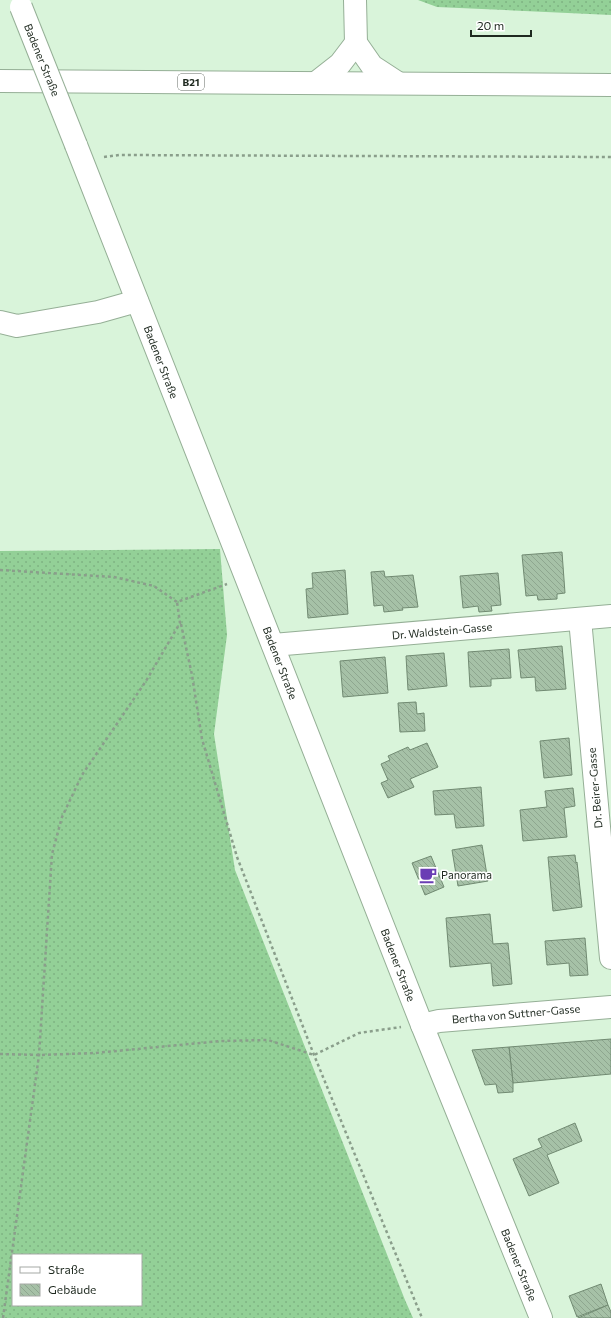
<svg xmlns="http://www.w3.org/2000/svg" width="611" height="1318" viewBox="0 0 611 1318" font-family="Commissioner,sans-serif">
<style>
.grass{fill:url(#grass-dots);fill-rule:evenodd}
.building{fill:url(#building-back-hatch);stroke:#718a72}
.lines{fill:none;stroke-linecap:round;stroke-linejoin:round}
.street-casing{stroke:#95af96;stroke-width:24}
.secondary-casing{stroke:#95af96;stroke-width:24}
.primary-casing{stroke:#95af96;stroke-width:24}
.path{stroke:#8a9e8b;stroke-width:2.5;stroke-dasharray:3 3;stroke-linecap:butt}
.street{stroke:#fff;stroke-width:22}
.secondary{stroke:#fff;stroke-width:22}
.primary{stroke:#fff;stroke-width:22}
.secondary-bridge-casing{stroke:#95af96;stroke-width:24;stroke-linecap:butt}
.secondary-bridge{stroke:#fff;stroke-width:22}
.labels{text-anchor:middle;stroke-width:3;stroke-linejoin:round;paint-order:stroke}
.shield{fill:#fff;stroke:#626962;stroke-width:1}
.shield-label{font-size:10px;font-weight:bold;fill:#1e291f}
.street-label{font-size:11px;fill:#1e291f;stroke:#fff}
.poi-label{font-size:11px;fill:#1e291f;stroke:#fff;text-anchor:start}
</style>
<defs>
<pattern id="grass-dots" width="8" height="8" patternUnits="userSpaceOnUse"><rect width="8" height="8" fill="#93d097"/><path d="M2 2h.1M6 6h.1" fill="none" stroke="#7eb382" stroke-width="1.8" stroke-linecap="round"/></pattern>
<pattern id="building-back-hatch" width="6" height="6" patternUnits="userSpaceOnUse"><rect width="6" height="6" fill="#a6c1a7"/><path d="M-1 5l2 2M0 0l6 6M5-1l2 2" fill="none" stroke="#8ea68f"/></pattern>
</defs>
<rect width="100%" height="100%" fill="#d9f4da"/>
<g class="grass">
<polygon points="418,0 611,0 611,15 437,7"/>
<path d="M220,549L227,635L214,734L235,870L405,1300L413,1318H0V551ZM13,1255H141V1305H13Z"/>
</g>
<g class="building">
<polygon points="562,552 565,593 557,594 557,599 538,600 537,595 526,596 522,555"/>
<polygon points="345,570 348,614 308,618 306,589 313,588 312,573"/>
<polygon points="384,571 385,577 413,575 418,607 402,608 403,610 384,612 383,605 374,606 371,572"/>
<polygon points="498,573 501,605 491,606 492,611 479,612 478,606 463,608 460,576"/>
<polygon points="562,646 566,689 536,691 535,677 521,678 518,650"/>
<polygon points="509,649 511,678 491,679 491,686 470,687 468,652"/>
<polygon points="444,653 447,686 408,690 406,656"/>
<polygon points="385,657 388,693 343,697 340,661"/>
<polygon points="416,702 417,714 424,713 425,731 400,732 398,703"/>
<polygon points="569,738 572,775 544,778 540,741"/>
<polygon points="427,743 438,767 410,779 414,787 388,798 381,783 388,780 381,764 390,760 388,756 408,747 410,750"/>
<polygon points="481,787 484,826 456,828 454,814 435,815 433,791"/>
<polygon points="573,788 575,806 564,808 567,837 523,841 520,810 547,807 545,791"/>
<polygon points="482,845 488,881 458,886 452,850"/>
<polygon points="575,855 576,863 577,862 582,907 553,911 548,857"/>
<polygon points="431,856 444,887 425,895 412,863"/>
<polygon points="490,914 493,944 508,943 512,984 493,986 491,963 450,967 446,918"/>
<polygon points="585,938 588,975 570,976 569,963 547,965 545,941"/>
<polygon points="611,1039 611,1074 513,1083 509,1047"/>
<polygon points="509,1047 513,1083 513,1092 498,1093 496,1084 485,1085 472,1050"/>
<polygon points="575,1123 582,1141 547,1155 559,1183 529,1196 513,1159 542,1147 538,1139"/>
<polygon points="601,1284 608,1305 577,1317 569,1296"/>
<polygon points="608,1305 611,1312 611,1318 578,1318"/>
</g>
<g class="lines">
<g class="street-casing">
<g id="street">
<polyline points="580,619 611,958"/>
<polyline points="273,645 611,616"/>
<polyline points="422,1025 439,1021 611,1007"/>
</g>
</g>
<g class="secondary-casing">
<g id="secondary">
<polyline points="355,0 356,43 372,66 398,83"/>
<polyline points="317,82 340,64 356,43"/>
<polyline points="76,145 422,1025 541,1318"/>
<polyline points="0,322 17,326 98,312 137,301"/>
</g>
</g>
<g class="primary-casing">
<polyline id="primary" points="0,81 611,85"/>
</g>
<g class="path">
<polyline points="104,157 119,155 611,157"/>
<polyline points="0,570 114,577 154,586 177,602 227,584"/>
<polyline points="181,624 192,675 202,739 237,857 314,1055 422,1318"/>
<polyline points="0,1054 39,1055 95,1053 221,1041 268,1040 314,1055 359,1033 401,1027"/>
<polyline points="3,1318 39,1055 52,854 62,817 82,775 146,681 180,623 177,602"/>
</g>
<use href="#street" class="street"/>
<use href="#secondary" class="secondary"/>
<use href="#primary" class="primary"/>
<g class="secondary-bridge-casing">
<polyline id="secondary-bridge" points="21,7 76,145"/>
</g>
<use href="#secondary-bridge" class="secondary-bridge"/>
</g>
<defs>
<g id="cafe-bare" transform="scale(1.38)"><path d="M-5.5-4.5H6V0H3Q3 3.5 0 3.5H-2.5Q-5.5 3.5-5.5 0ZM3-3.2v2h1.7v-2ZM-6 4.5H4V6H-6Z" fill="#6a3db4" stroke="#fff" stroke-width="2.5" paint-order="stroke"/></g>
</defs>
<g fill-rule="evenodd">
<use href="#cafe-bare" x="428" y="875"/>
</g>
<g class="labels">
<rect class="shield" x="178" y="74" width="26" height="16" rx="3"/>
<g class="shield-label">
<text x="191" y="86">B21</text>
</g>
<g class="street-label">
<text transform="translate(42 60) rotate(68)" y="4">Badener Straße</text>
<text transform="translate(161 362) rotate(69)" y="4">Badener Straße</text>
<text transform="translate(442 631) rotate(-5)" y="4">Dr. Waldstein-Gasse</text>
<text transform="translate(280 663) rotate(69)" y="4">Badener Straße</text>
<text transform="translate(595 788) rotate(-95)" y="4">Dr. Beirer-Gasse</text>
<text transform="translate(398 965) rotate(69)" y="4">Badener Straße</text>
<text transform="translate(516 1014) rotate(-5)" y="4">Bertha von Suttner-Gasse</text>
<text transform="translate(519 1265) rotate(68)" y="4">Badener Straße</text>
</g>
<g class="poi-label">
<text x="441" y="879">Panorama</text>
</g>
</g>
<rect x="12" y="1254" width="130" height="52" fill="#ffffff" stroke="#a5a9a5"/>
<rect x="20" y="1267" width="20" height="6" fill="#ffffff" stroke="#a5a9a5"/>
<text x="48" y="1274" font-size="12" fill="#1e291f">Straße</text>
<rect x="20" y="1284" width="20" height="12" fill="url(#building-back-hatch)" stroke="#a5a9a5"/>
<text x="48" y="1294" font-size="12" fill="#1e291f">Gebäude</text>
<path d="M471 30v6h60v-6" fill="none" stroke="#1e291f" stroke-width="2"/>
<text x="477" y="30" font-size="12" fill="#1e291f" stroke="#ffffff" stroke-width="3" paint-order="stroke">20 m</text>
</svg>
